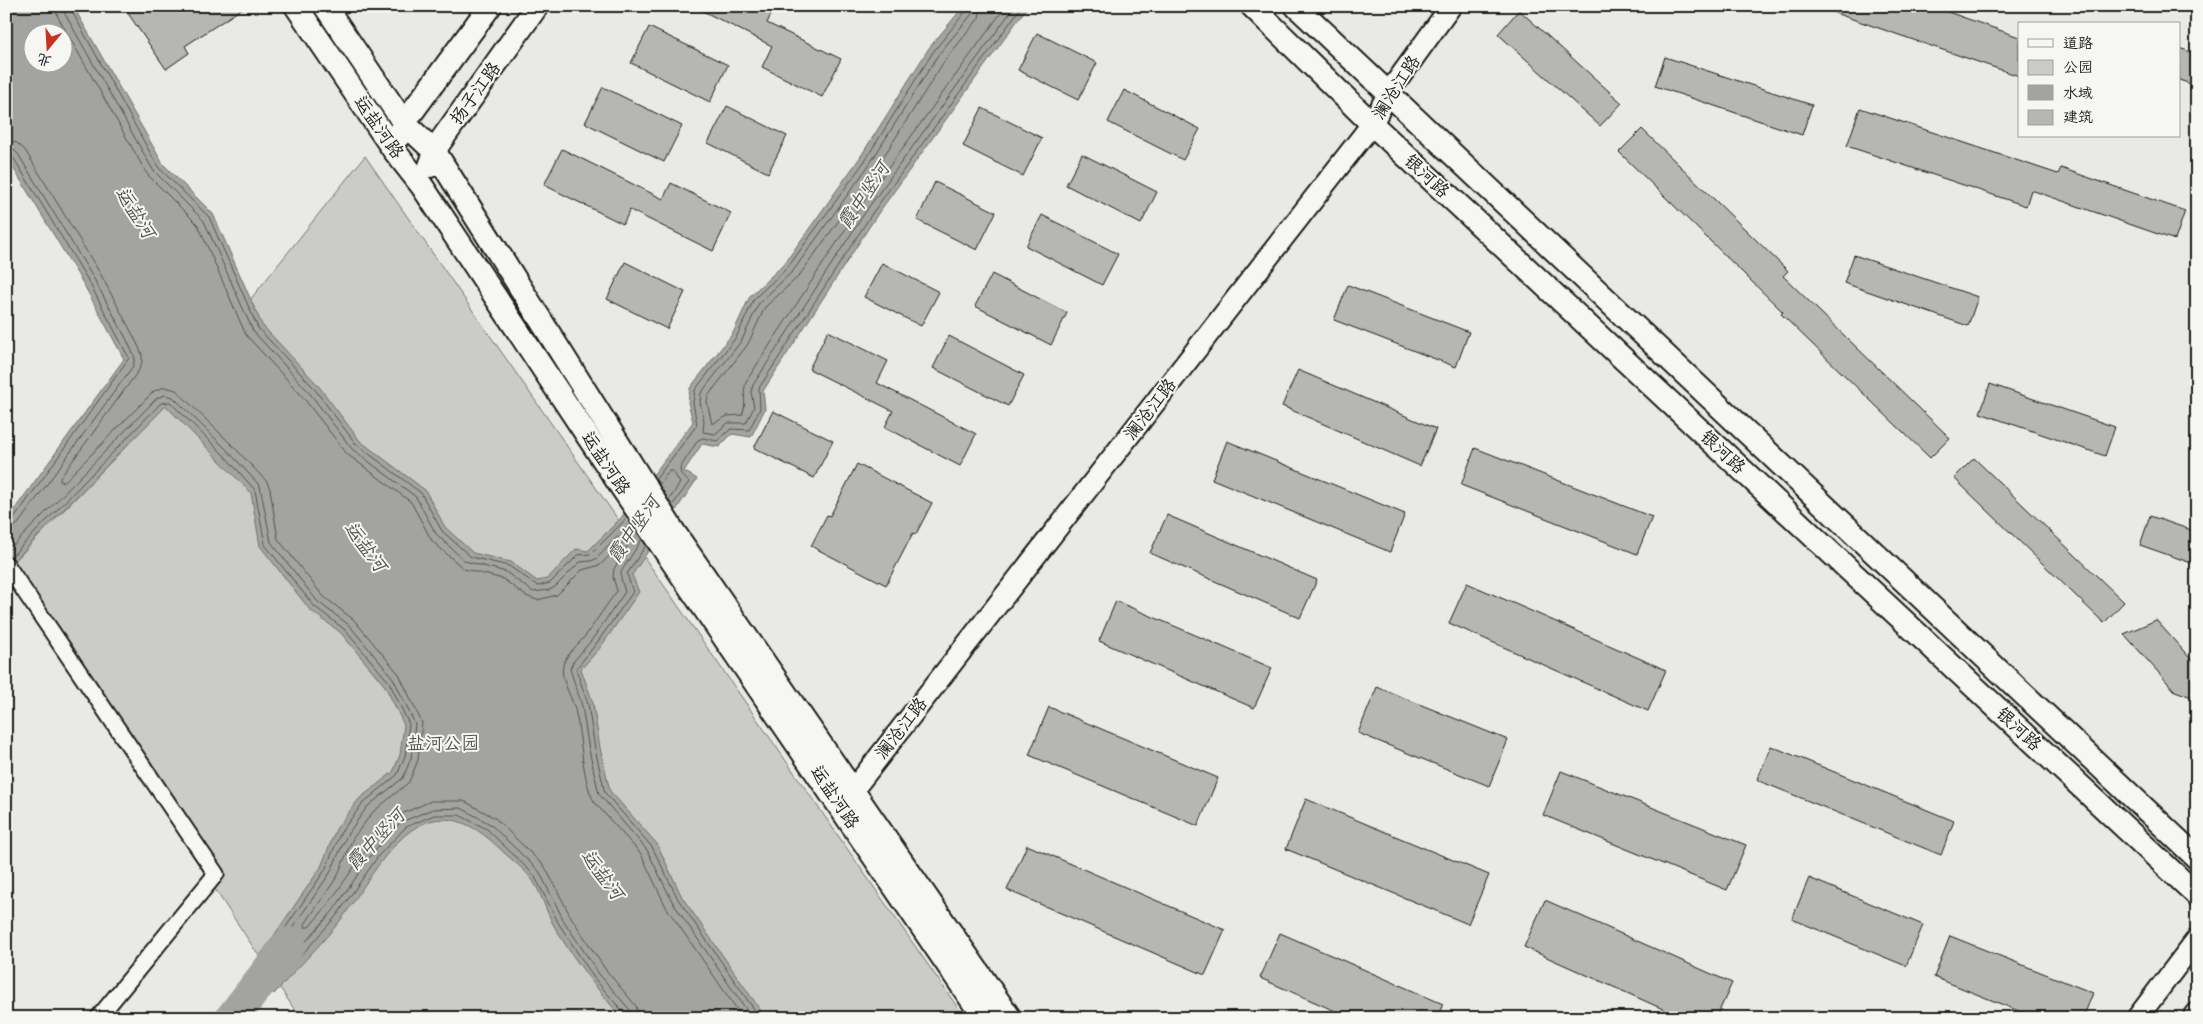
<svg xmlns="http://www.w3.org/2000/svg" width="2203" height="1024" viewBox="0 0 2203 1024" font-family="'Gochi Hand','LXGW WenKai TC',sans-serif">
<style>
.green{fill:#cbcbc7;stroke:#747472}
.water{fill:#a3a3a1;stroke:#6d6d6c;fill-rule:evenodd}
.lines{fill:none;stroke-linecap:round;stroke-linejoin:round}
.shore{stroke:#525251;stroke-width:1}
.river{stroke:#a3a3a1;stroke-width:34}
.building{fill:#b6b6b3;stroke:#1c1c1c}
.minor-casing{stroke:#1c1c1c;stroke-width:19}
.tertiary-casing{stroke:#1c1c1c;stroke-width:24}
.secondary-casing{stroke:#1c1c1c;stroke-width:26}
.minor{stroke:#f6f6f2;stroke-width:15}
.tertiary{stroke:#f6f6f2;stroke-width:20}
.secondary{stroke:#f6f6f2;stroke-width:22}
.labels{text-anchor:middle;stroke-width:4;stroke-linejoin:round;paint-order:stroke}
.street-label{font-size:18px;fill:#1c1c1c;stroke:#f6f6f2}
.park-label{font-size:18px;fill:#51514f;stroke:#f6f6f2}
.water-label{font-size:19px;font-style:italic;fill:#525251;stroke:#f6f6f2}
</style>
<rect width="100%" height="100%" fill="#e9e9e5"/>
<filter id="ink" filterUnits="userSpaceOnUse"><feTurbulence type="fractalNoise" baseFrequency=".02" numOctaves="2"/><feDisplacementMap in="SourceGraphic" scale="10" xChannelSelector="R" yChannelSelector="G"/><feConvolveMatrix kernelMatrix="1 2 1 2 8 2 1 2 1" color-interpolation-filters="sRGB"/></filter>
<g filter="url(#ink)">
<polygon class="green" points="365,156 965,1018 300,1018 6,573 6,570 166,405"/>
<path class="water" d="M6,6H73L163,164L213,214L262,325L317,384L360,441L425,490L445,527L473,553L511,562L537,581L547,579L576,549L588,551L620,519L693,422L688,402L690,388L733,333L750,296L784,264L859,159L929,48L964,6H1028L877,215L763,391L765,409L751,437L732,434L719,447L702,444L684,471L697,479L632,575L639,592L600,648L581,669L593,703L600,748L610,791L657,844L682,897L766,1018H622C597,989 573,959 554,926C546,911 541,892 531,878C522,867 508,857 498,847C422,774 383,861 343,917C322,944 297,968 274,994L249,972L321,867L336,829L359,799L393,772L400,755L404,725L385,686L340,632L310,610L260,546L251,493L166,406L52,521L6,570V521L124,359L84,285L6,156ZM32,32H62V62H32Z"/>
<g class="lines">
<g class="shore">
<path d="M55,6L58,17L147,174L198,225L246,335L302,396L347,454L411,502L432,541L464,569L503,579L526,596L537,600L557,595L582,570L600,565L627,539H631L614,569L613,577L617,591C606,605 597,620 586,635C579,644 566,654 563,665C560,678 570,694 574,706C582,732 581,781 595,803L641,854L666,907L743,1018"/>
<polyline points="63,6 65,14 153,170 204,221 253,331 308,391 352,449 416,497 436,534 465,561 506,572 533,592 549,590 555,587 580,562 591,561 596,559 631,523"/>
<polyline points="69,6 158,167 209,217 258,328 313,387 356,444 421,493 442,531 471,557 509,566 538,586 550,583 578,555 591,554 627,518"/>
<polyline points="974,6 972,14 938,55 869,165 793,271 759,303 742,340 701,393 700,402 704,421 703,432 715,434 728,423 746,423 754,407 751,392 753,385 868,208 1015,6"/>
<path d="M981,6L979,18L945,60L875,170L799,276L765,307L748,344L708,396L707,402L712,424L727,416L742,415C748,402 741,393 747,380L862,204L1006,6"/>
<polyline points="6,140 17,143 25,150 101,275 133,335 142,354 142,362 139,370 60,478 60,481 64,482 154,391 165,387 176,390 232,445 267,482 270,489 278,539 323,596 354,620 399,674 422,723 418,760 409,782 373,812 353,838 337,877 305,924 305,927 309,927 327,906 368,847 397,816 431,801 464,801 495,818 545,867 571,917 605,969 636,1006 639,1018"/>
<polyline points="6,148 13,149 18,154 94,279 126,338 135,358 133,366 18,524 12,528 6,529"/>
<polyline points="6,154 13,157 89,282 129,358 13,520 6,523"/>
<polyline points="656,479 697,425 693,402 695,390 737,336 754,299 788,267 864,162 933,52 966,11 967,6"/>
<polyline points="659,485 669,471 673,471 680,483 669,500"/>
<polyline points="672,506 689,482 681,474 680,468 698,440 703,438 717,441 731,429 749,430 760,409 759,388 873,212 1022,6"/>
<polyline points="642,539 621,572 621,578 625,592 591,641 573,662 570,669 582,706 589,750 599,794 647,850 673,903 752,1018"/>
<polyline points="646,545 627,574 633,592 596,644 576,669 588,704 595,749 605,793 652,847 678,899 760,1018"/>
<polyline points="6,553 157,398 165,395 173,397 227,450 260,486 271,542 318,602 349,625 393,678 415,724 411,758 403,778 367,807 347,835 330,873 265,968 266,971 272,976 275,976 333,911 374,851 401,822 433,809 461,808 490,824 539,871 564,921 599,974 630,1010 631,1018"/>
<polyline points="11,557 161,403 170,402 223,454 255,490 265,545 314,606 344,629 389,682 409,724 405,756 397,775 363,803 341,832 325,870 257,969 257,972 272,985 275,985 337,915 379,855 406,827 434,815 459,815 487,829 534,875 559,924 594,978 624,1013 625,1018"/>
</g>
<polyline class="river" points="232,1018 289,944"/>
</g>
<g class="building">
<polygon points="123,6 246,6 185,46 189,53 166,69"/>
<polygon points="693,6 775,6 767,23 841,59 822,97 762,67 772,46"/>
<polygon points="1824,6 1931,6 2019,37 2019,76 1823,9"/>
<polygon points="1519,10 1622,103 1600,126 1498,34"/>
<polygon points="649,27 728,65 710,102 631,63"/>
<polygon points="1037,33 1097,63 1078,100 1018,70"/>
<polygon points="2179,48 2197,54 2197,86 2179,80"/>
<polygon points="1665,57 1812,105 1802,135 1655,86"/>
<polygon points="603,87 682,126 664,162 585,123"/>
<polygon points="1124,90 1200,129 1183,160 1108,122"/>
<polygon points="727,106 787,136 768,173 708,143"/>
<polygon points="982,108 1042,138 1023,176 963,146"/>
<polygon points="1860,108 2058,174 2061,168 2185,211 2175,240 2031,190 2026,206 1847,146"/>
<polygon points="1642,129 1788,271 1783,276 1950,438 1930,458 1781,314 1783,312 1619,152"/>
<polygon points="562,149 663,199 671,183 731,213 713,251 630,210 623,224 544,185"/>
<polygon points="1082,154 1157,192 1141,224 1066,185"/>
<polygon points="935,182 996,212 977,250 917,220"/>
<polygon points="1042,215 1118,254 1102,285 1026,246"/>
<polygon points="1854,255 1978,297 1968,326 1844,283"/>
<polygon points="625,262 685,292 667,329 607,299"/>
<polygon points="882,263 939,292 921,326 864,297"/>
<polygon points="992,274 1067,313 1051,345 975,306"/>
<polygon points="1348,285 1469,332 1456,367 1334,320"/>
<polygon points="828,331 888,361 877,383 976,434 960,466 885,427 893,411 809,369"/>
<polygon points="949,336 1024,375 1008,406 933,368"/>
<polygon points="1298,370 1436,429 1420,466 1282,406"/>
<polygon points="1990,384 2115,427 2105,456 1980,413"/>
<polygon points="773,411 833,441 814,478 754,448"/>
<polygon points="1227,441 1405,514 1390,552 1212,479"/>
<polygon points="1475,448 1652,517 1637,554 1461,485"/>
<polygon points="1974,458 2124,602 2104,623 1954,478"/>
<polygon points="857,464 932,503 916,534 913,533 886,585 811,546 827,515 830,516"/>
<polygon points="1167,515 1317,580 1300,618 1150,553"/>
<polygon points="2150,516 2197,532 2197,565 2140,545"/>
<polygon points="1467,583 1666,670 1648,711 1449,623"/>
<polygon points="1116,601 1272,668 1254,708 1099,641"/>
<polygon points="2156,620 2197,666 2197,699 2175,691 2124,634"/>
<polygon points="1377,687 1508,740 1489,786 1358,733"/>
<polygon points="1049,707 1218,778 1198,826 1029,755"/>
<polygon points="1771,746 1954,821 1941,855 1757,780"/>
<polygon points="1561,771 1746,845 1727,890 1543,815"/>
<polygon points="1306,799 1489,875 1468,924 1286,849"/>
<polygon points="1027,845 1225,930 1205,975 1007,890"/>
<polygon points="1809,878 1923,925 1906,966 1792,919"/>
<polygon points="1545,900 1732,983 1716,1018 1683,1018 1524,947"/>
<polygon points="1280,933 1443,1004 1437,1018 1351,1018 1260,978"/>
<polygon points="1950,936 2093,993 2083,1018 2036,1018 1934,977"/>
</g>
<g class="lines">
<g class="minor-casing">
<polyline id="minor" points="6,564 216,874 98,1018"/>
</g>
<g class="tertiary-casing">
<g id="tertiary">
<polyline points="843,803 1372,124 1389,92 1451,6"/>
<polyline points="2137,1018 2197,939"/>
<polyline points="2193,1018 2197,1013"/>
</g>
</g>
<g class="secondary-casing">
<g id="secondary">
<polyline points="296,6 393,149 422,186 622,488 984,1018"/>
<polyline points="325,6 404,123 435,152 674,532 1010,1018"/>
<polyline points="1252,6 1372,124 2197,895"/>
<polyline points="1296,6 2197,858"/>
<polyline points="399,136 404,123 490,6"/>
<polyline points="430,166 438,145 537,6"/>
</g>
</g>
<use href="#minor" class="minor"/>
<use href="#tertiary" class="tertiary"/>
<use href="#secondary" class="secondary"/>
</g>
</g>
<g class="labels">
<g class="street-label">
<text transform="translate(1396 87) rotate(-57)" y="6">澜沧江路</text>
<text transform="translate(475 93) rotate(-54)" y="6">扬子江路</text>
<text transform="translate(379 127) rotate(55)" y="6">运盐河路</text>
<text transform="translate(1427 176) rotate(43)" y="6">银河路</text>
<text transform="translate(1150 409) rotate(-52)" y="6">澜沧江路</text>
<text transform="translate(1723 452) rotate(43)" y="6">银河路</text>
<text transform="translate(606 463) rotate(56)" y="6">运盐河路</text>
<text transform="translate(901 728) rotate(-52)" y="6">澜沧江路</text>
<text transform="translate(2019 729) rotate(43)" y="6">银河路</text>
<text transform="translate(835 797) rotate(56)" y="6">运盐河路</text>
</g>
<g class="park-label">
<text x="443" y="749">盐河公园</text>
</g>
<g class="water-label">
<text transform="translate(863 195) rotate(-56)" y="7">霞中竖河</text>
<text transform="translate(136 212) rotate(58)" y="7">运盐河</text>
<text transform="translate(633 529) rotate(-55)" y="7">霞中竖河</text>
<text transform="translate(366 546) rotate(54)" y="7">运盐河</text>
<text transform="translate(375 839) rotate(-47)" y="7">霞中竖河</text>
<text transform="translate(603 874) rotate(54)" y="7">运盐河</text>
</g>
</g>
<rect width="2203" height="1024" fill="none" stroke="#f6f6f2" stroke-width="25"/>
<rect x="12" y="12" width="2178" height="999" fill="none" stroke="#1c1c1c" stroke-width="2" filter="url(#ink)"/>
<rect x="2018" y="22" width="162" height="115" fill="#f6f6f2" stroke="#9f9f9c"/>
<rect x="2028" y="39" width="25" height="8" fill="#f6f6f2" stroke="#9f9f9c"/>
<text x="2063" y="48" font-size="15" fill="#1c1c1c">道路</text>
<rect x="2028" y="60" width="25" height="15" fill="#cbcbc7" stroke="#9f9f9c"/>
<text x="2063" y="72" font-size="15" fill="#1c1c1c">公园</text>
<rect x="2028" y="85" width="25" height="15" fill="#a3a3a1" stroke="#9f9f9c"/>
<text x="2063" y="98" font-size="15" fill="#1c1c1c">水域</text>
<rect x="2028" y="110" width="25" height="15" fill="#b6b6b3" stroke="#9f9f9c"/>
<text x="2063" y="122" font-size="15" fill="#1c1c1c">建筑</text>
<g transform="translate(48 48) rotate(198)"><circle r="24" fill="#f6f6f2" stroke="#9f9f9c"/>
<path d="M0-4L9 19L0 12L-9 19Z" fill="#c8321e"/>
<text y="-8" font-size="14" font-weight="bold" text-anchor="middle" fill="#1c1c1c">北</text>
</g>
</svg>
